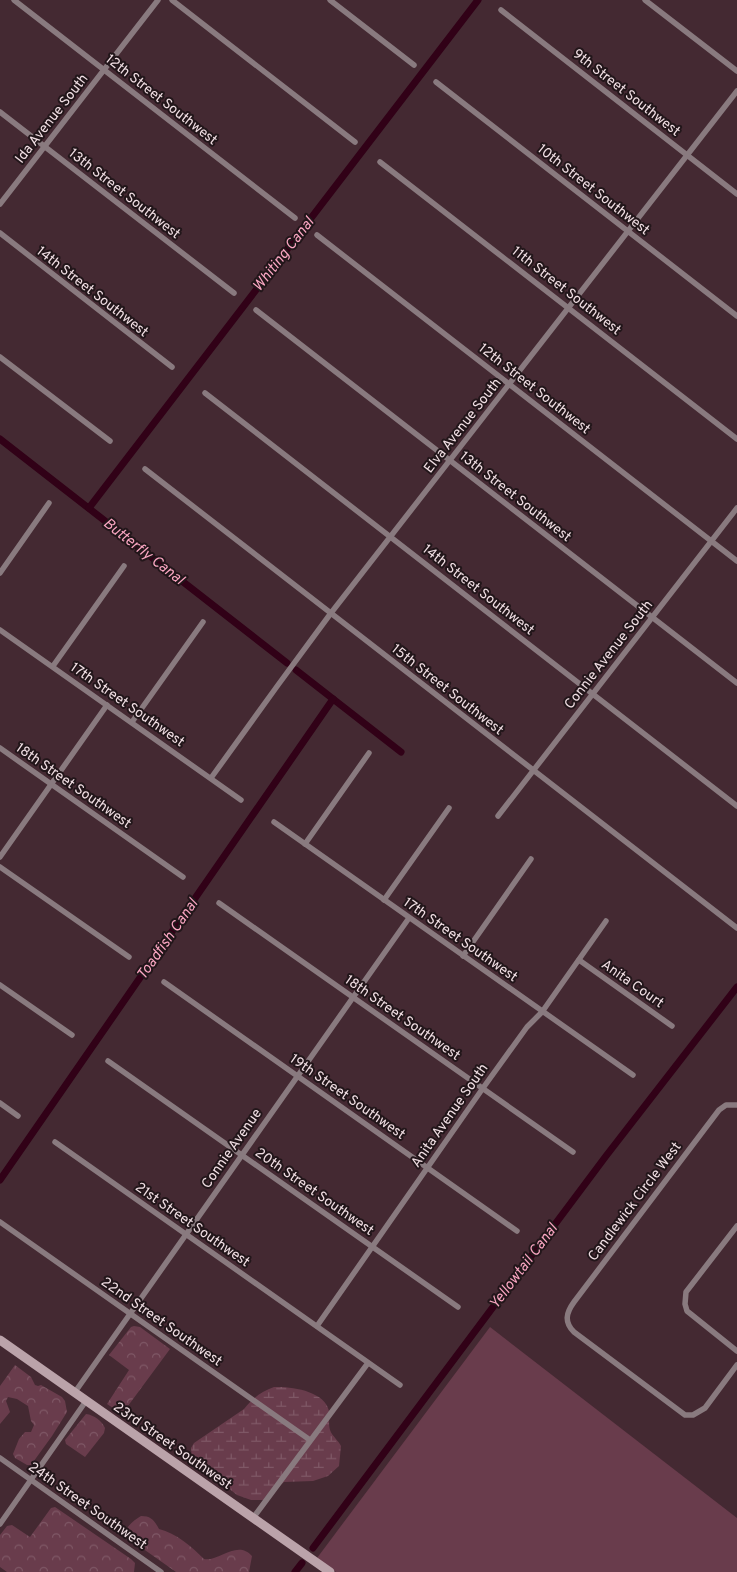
<svg xmlns="http://www.w3.org/2000/svg" width="737" height="1572" viewBox="0 0 737 1572" font-family="Overpass,sans-serif">
<style>
.grass{fill:#693c4c}
.forest{fill:url(#forest-crowns)}
.wetland{fill:url(#wetland-marsh)}
.lines{fill:none;stroke-linecap:round;stroke-linejoin:round}
.canal{stroke:#310117;stroke-width:7}
.street{stroke:#897a7f;stroke-width:5.5}
.secondary{stroke:#bba3aa;stroke-width:9}
.labels{text-anchor:middle;stroke-width:4;stroke-linejoin:round;paint-order:stroke}
.street-label{font-size:14px;fill:#f1dfe4;stroke:#22161a}
.water-label{font-size:15px;font-style:italic;fill:#faa6c2;stroke:#22161a}
</style>
<defs>
<pattern id="forest-crowns" width="20" height="18" patternUnits="userSpaceOnUse" patternTransform="scale(1.25)"><rect width="20" height="18" fill="#693c4c"/><path d="M2 6a3 3 0 1 1 6 0M12 15a3 3 0 1 1 6 0" fill="none" stroke="#7f5866"/></pattern>
<pattern id="wetland-marsh" width="20" height="14" patternUnits="userSpaceOnUse" patternTransform="scale(1.25)"><rect width="20" height="14" fill="#693c4c"/><path d="M1 5h8M5 5V1M11 12h8M15 12V8" fill="none" stroke="#7f5866"/></pattern>
</defs>
<rect width="100%" height="100%" fill="#442932"/>
<polygon class="grass" points="490,1327 737,1518 737,1572 336,1572 317,1558"/>
<g class="forest">
<polygon points="134,1326 140,1327 170,1349 122,1414 107,1404 129,1370 109,1355 131,1327"/>
<polygon points="15,1365 31,1377 35,1385 38,1386 41,1385 62,1397 65,1401 67,1412 52,1436 31,1465 27,1465 15,1458 13,1454 19,1439 25,1432 31,1432 34,1425 31,1421 28,1406 17,1399 8,1397 6,1401 10,1412 0,1424 0,1386"/>
<path d="M86,1414C94,1415 102,1421 105,1428L104,1433L85,1457L66,1444L65,1440Z"/>
<polygon points="55,1507 131,1559 135,1563 134,1572 7,1572 0,1567 0,1535 7,1526 12,1525 30,1537 51,1508"/>
<path d="M141,1516C151,1516 154,1520 159,1529C176,1533 192,1547 204,1559C219,1562 237,1539 252,1556L249,1572H176L125,1536C124,1528 134,1520 141,1516Z"/>
</g>
<path class="wetland" d="M274,1387C291,1386 325,1391 329,1411C330,1417 328,1423 330,1430C332,1436 338,1440 341,1446L339,1466L328,1476L313,1481L284,1482L264,1500H251L237,1495L192,1459L191,1448L194,1443L244,1409C253,1398 262,1391 274,1387Z"/>
<g class="lines">
<g class="canal">
<polyline points="0,439 287,663"/>
<polyline points="89,508 478,0"/>
<polyline points="296,670 401,752"/>
<polyline points="0,1180 333,699"/>
<polyline points="313,1548 606,1156 737,987"/>
<polyline points="295,1572 302,1563"/>
</g>
<g class="street">
<polyline points="14,0 295,218"/>
<polyline points="172,0 355,142"/>
<polyline points="330,0 414,65"/>
<polyline points="645,0 737,71"/>
<polyline points="501,10 737,194"/>
<polyline points="436,82 737,316"/>
<polyline points="0,112 234,293"/>
<polyline points="380,162 737,439"/>
<polyline points="0,204 158,0"/>
<polyline points="0,233 172,367"/>
<polyline points="317,235 737,561"/>
<polyline points="256,310 737,683"/>
<polyline points="0,357 110,441"/>
<polyline points="205,393 737,806"/>
<polyline points="145,469 737,928"/>
<polyline points="0,573 49,503"/>
<polyline points="0,630 241,800"/>
<polyline points="53,666 124,566"/>
<polyline points="132,722 203,622"/>
<polyline points="0,748 183,877"/>
<polyline points="211,778 278,685 331,613 737,91"/>
<polyline points="498,816 737,508"/>
<polyline points="274,822 633,1075"/>
<polyline points="305,844 369,753"/>
<polyline points="0,857 107,705"/>
<polyline points="0,867 129,957"/>
<polyline points="384,900 449,808"/>
<polyline points="219,903 573,1152"/>
<polyline points="463,956 531,859"/>
<polyline points="579,960 672,1026"/>
<polyline points="164,982 517,1231"/>
<polyline points="0,985 72,1035"/>
<polyline points="108,1061 458,1307"/>
<polyline points="0,1103 18,1116"/>
<path d="M737,1105H726L719,1110L574,1302C566,1313 564,1322 574,1332L685,1415H693L705,1408L737,1365"/>
<polyline points="55,1142 400,1385"/>
<polyline points="0,1222 310,1440"/>
<polyline points="737,1226 686,1292 685,1304 687,1311 737,1351"/>
<polyline points="317,1326 483,1088 527,1027 542,1012 606,921"/>
<polyline points="75,1392 409,918"/>
<polyline points="0,1458 161,1572"/>
<polyline points="253,1518 368,1363"/>
<polyline points="0,1524 86,1401"/>
</g>
<polyline class="secondary" points="0,1340 330,1572"/>
</g>
<g class="labels">
<g class="street-label">
<text transform="translate(627 92) rotate(38)" y="5">9th Street Southwest</text>
<text transform="translate(162 99) rotate(38)" y="5">12th Street Southwest</text>
<text transform="translate(51 118) rotate(-52)" y="5">Ida Avenue South</text>
<text transform="translate(594 189) rotate(38)" y="5">10th Street Southwest</text>
<text transform="translate(125 193) rotate(38)" y="5">13th Street Southwest</text>
<text transform="translate(567 290) rotate(38)" y="5">11th Street Southwest</text>
<text transform="translate(93 291) rotate(38)" y="5">14th Street Southwest</text>
<text transform="translate(535 388) rotate(38)" y="5">12th Street Southwest</text>
<text transform="translate(462 425) rotate(-52)" y="5">Elva Avenue South</text>
<text transform="translate(516 496) rotate(38)" y="5">13th Street Southwest</text>
<text transform="translate(479 589) rotate(38)" y="5">14th Street Southwest</text>
<text transform="translate(608 654) rotate(-52)" y="5">Connie Avenue South</text>
<text transform="translate(448 689) rotate(38)" y="5">15th Street Southwest</text>
<text transform="translate(128 704) rotate(35)" y="5">17th Street Southwest</text>
<text transform="translate(74 785) rotate(35)" y="5">18th Street Southwest</text>
<text transform="translate(461 939) rotate(35)" y="5">17th Street Southwest</text>
<text transform="translate(633 983) rotate(35)" y="5">Anita Court</text>
<text transform="translate(403 1017) rotate(35)" y="5">18th Street Southwest</text>
<text transform="translate(348 1096) rotate(35)" y="5">19th Street Southwest</text>
<text transform="translate(449 1115) rotate(-55)" y="5">Anita Avenue South</text>
<text transform="translate(231 1148) rotate(-55)" y="5">Connie Avenue</text>
<text transform="translate(315 1191) rotate(35)" y="5">20th Street Southwest</text>
<text transform="translate(634 1201) rotate(-53)" y="5">Candlewick Circle West</text>
<text transform="translate(193 1224) rotate(35)" y="5">21st Street Southwest</text>
<text transform="translate(162 1321) rotate(35)" y="5">22nd Street Southwest</text>
<text transform="translate(173 1445) rotate(35)" y="5">23rd Street Southwest</text>
<text transform="translate(88 1505) rotate(35)" y="5">24th Street Southwest</text>
</g>
<g class="water-label">
<text transform="translate(283 254) rotate(-52)" y="5">Whiting Canal</text>
<text transform="translate(144 551) rotate(38)" y="5">Butterfly Canal</text>
<text transform="translate(167 939) rotate(-55)" y="5">Toadfish Canal</text>
<text transform="translate(523 1266) rotate(-53)" y="5">Yellowtail Canal</text>
</g>
</g>
</svg>
